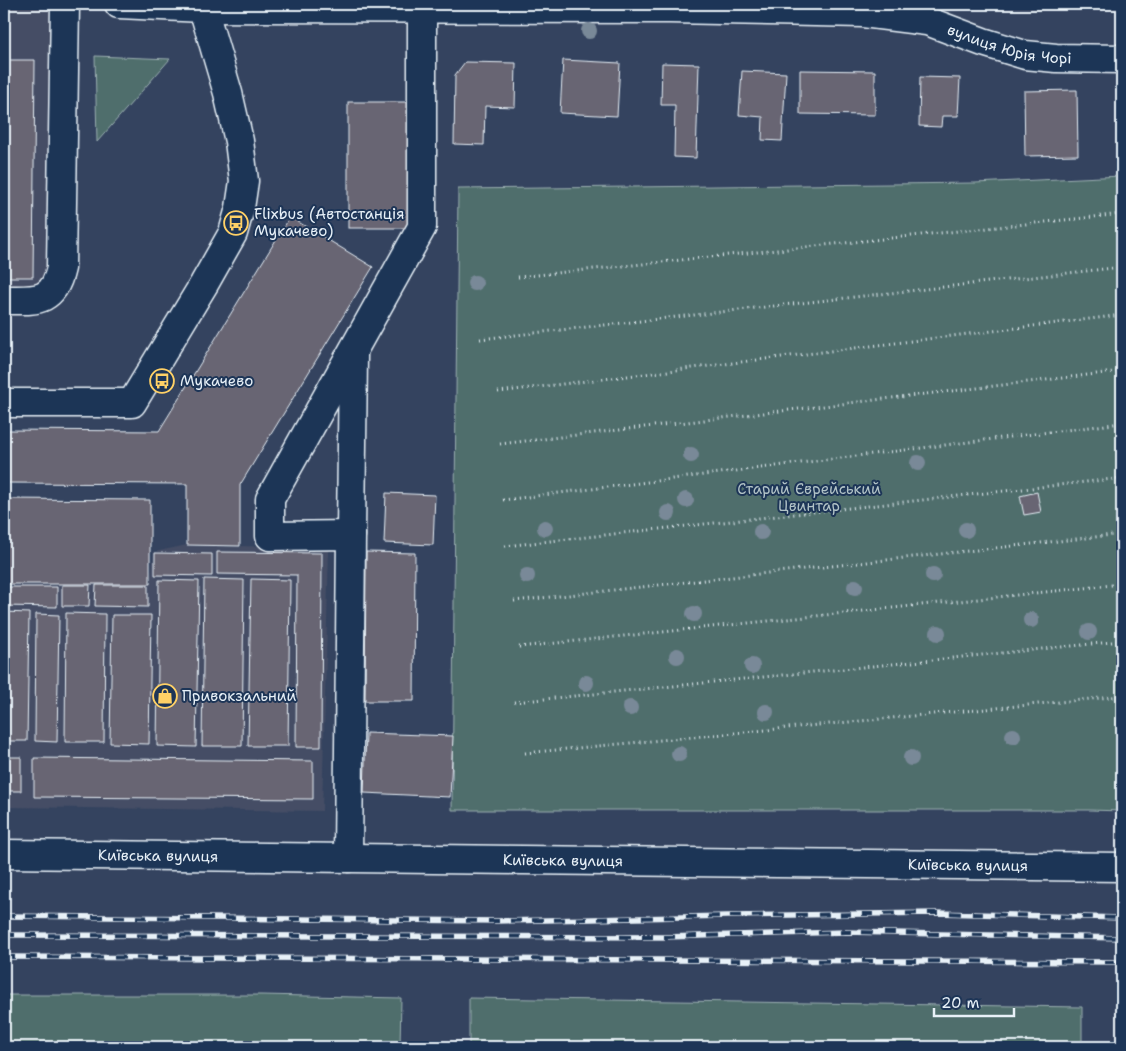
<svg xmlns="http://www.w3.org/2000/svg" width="1126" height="1051" viewBox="0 0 1126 1051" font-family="'Shantell Sans',sans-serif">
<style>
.built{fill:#444d65}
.green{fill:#4f6e6c;stroke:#9cb0b2}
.building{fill:#686573;stroke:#e8f1f8}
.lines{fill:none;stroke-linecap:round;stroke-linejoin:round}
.minor-casing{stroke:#e8f1f8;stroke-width:31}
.path{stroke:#e8f1f8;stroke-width:3;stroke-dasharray:1 4;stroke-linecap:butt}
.minor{stroke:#1d3557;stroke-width:28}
.rail-casing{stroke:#e8f1f8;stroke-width:5.5}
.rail{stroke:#1d3557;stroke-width:4;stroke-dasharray:11;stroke-linecap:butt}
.tree{fill:#798998}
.labels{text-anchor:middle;stroke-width:4;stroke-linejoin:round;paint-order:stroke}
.street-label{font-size:15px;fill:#e8f1f8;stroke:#1d3557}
.poi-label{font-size:15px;fill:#e8f1f8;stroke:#1d3557;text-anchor:start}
.park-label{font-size:15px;fill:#b2c3c7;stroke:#1d3557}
</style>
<rect width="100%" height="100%" fill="#34435f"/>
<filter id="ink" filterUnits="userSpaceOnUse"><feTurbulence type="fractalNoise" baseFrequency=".02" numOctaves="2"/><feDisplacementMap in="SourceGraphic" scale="10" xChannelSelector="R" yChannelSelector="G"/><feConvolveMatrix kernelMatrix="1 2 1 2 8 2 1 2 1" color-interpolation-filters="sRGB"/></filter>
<g filter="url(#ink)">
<g class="built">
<polygon points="4,4 65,4 58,282 4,300"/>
<polygon points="187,545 329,548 322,811 4,807 4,584 150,584 154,552"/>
</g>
<g class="green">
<polygon points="95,56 170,59 97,142"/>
<polygon points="1122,176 1122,811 1090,810 452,810 458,189 975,183"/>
<polygon points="4,995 261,995 401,998 400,1047 4,1047"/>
<polygon points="469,998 1082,1007 1082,1047 469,1047"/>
</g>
<g class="building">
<polygon points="4,60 35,60 33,277 4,277"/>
<polygon points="563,60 620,63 617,116 560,113"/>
<polygon points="465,62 516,63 515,107 485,106 484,145 454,144 455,75"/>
<polygon points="662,63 699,64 696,158 674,157 675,105 661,105"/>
<polygon points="800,70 875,71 875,115 800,114"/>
<polygon points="742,71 786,73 782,141 762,140 763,117 739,115"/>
<polygon points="920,77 960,78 958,116 942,116 941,127 919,126"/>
<polygon points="1077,90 1078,155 1025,156 1024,91"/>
<rect x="348" y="102" width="60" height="126"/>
<polygon points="290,217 373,267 240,485 240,546 187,545 187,484 4,483 4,430 159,431"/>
<polygon points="1037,492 1041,512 1024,515 1020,496"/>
<polygon points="386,493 435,495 433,545 384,543"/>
<polygon points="4,499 150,500 150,584 4,584"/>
<polygon points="217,552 322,553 321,747 296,747 297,575 217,574"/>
<polygon points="366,552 415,553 414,701 365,701"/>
<polygon points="155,553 212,554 212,576 155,575"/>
<polygon points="204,579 244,580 242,746 202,746"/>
<polygon points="251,579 290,580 288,746 248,746"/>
<polygon points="159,580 199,581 196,747 157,746"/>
<polygon points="62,585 90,585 89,606 62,606"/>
<polygon points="96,585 148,585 148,607 95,606"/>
<polygon points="4,587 57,587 57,607 4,606"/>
<polygon points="4,612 29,613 27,741 4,741"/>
<polygon points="66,613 105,614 104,742 65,742"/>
<polygon points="36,614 59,615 57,742 35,741"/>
<polygon points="112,615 151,615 149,744 110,743"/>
<polygon points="366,733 453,736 450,797 364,793"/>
<rect x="4" y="757" width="17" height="34"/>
<polygon points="34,758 313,761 313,799 34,797"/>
</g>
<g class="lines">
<g class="minor-casing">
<g id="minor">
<path id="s1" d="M119,4L203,8L669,9L863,13L927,21L983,42L1025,55L1056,58L1122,59"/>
<path d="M4,300C35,300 53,304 61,268L65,4"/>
<polyline points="4,403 132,403 204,284 233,233 240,208 244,181 239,141 228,93 203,8"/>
<polyline points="351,535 353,354"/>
<path id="s2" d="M4,854L1122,867"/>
<polyline points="348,858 351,535 270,536 270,499 422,227 422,8"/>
</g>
</g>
<g class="path">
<polyline points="518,277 1122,214"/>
<polyline points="480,339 1122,267"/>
<polyline points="498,392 1122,315"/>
<polyline points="500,444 1122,371"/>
<polyline points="503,500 1122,423"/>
<polyline points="505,546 1122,478"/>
<polyline points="514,601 1122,534"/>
<polyline points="519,647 1122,584"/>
<polyline points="514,702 1122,641"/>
<polyline points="525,753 1122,696"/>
</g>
<use href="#minor" class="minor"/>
<g class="rail-casing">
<g id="rail">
<polyline points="4,916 497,921 727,916 936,913 1122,918"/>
<polyline points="4,935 665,937 846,932 1122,938"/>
<polyline points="4,957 1122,962"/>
</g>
</g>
<use href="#rail" class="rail"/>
</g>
<g class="tree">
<circle cx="589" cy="31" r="8"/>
<circle cx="475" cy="283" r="8"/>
<circle cx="691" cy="455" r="8"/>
<circle cx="918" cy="463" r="8"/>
<circle cx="686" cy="500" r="8"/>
<circle cx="668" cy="513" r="8"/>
<circle cx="545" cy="528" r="8"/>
<circle cx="966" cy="530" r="8"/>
<circle cx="761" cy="532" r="8"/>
<circle cx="933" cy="575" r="8"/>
<circle cx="527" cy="576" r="8"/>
<circle cx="855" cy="587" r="8"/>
<circle cx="694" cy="614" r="8"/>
<circle cx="1031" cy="620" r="8"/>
<circle cx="1089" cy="632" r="8"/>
<circle cx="938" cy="633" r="8"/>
<circle cx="677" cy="656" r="8"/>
<circle cx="752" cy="666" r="8"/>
<circle cx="586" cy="683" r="8"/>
<circle cx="630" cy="708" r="8"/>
<circle cx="766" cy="712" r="8"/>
<circle cx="1013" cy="736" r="8"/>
<circle cx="679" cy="754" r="8"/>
<circle cx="911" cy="758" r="8"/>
</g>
</g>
<defs>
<g id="bus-ring" transform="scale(1.25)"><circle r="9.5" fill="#1d3557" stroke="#ffd166" stroke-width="1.5"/><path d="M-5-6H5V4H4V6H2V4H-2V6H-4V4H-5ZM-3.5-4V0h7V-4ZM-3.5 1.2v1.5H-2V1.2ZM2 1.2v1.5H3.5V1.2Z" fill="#ffd166"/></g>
<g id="shop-ring" transform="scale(1.25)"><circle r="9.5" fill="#1d3557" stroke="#ffd166" stroke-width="1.5"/><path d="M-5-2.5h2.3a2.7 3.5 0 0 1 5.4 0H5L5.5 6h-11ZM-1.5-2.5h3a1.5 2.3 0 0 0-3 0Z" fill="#ffd166"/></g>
</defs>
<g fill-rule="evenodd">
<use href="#bus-ring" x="236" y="223"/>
<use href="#bus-ring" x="162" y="381"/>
<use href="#shop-ring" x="165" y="696"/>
</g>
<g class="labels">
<g class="street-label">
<text dy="5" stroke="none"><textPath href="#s1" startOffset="895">вулиця Юрія Чорі</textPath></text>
<text dy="5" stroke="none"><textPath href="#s2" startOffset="154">Київська вулиця</textPath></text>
<text dy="5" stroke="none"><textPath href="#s2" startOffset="559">Київська вулиця</textPath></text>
<text dy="5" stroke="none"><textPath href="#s2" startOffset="964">Київська вулиця</textPath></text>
</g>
<g class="poi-label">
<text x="254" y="219">Flixbus (Автостанція<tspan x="254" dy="17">Мукачево)</tspan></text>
<text x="180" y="386">Мукачево</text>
<text x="182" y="701">Привокзальний</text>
</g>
<g class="park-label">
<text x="809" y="494">Старий Єврейський<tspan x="809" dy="17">Цвинтар</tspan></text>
</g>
</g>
<rect width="1126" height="1051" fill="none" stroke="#1d3557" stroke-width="20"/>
<rect x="10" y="10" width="1106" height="1031" fill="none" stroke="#e8f1f8" stroke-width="2" filter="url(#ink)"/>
<path d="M934 1008v8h80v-8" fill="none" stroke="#e8f1f8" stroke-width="2.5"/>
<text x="941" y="1008" font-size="15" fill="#e8f1f8" stroke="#1d3557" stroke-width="4" paint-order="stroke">20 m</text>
</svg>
